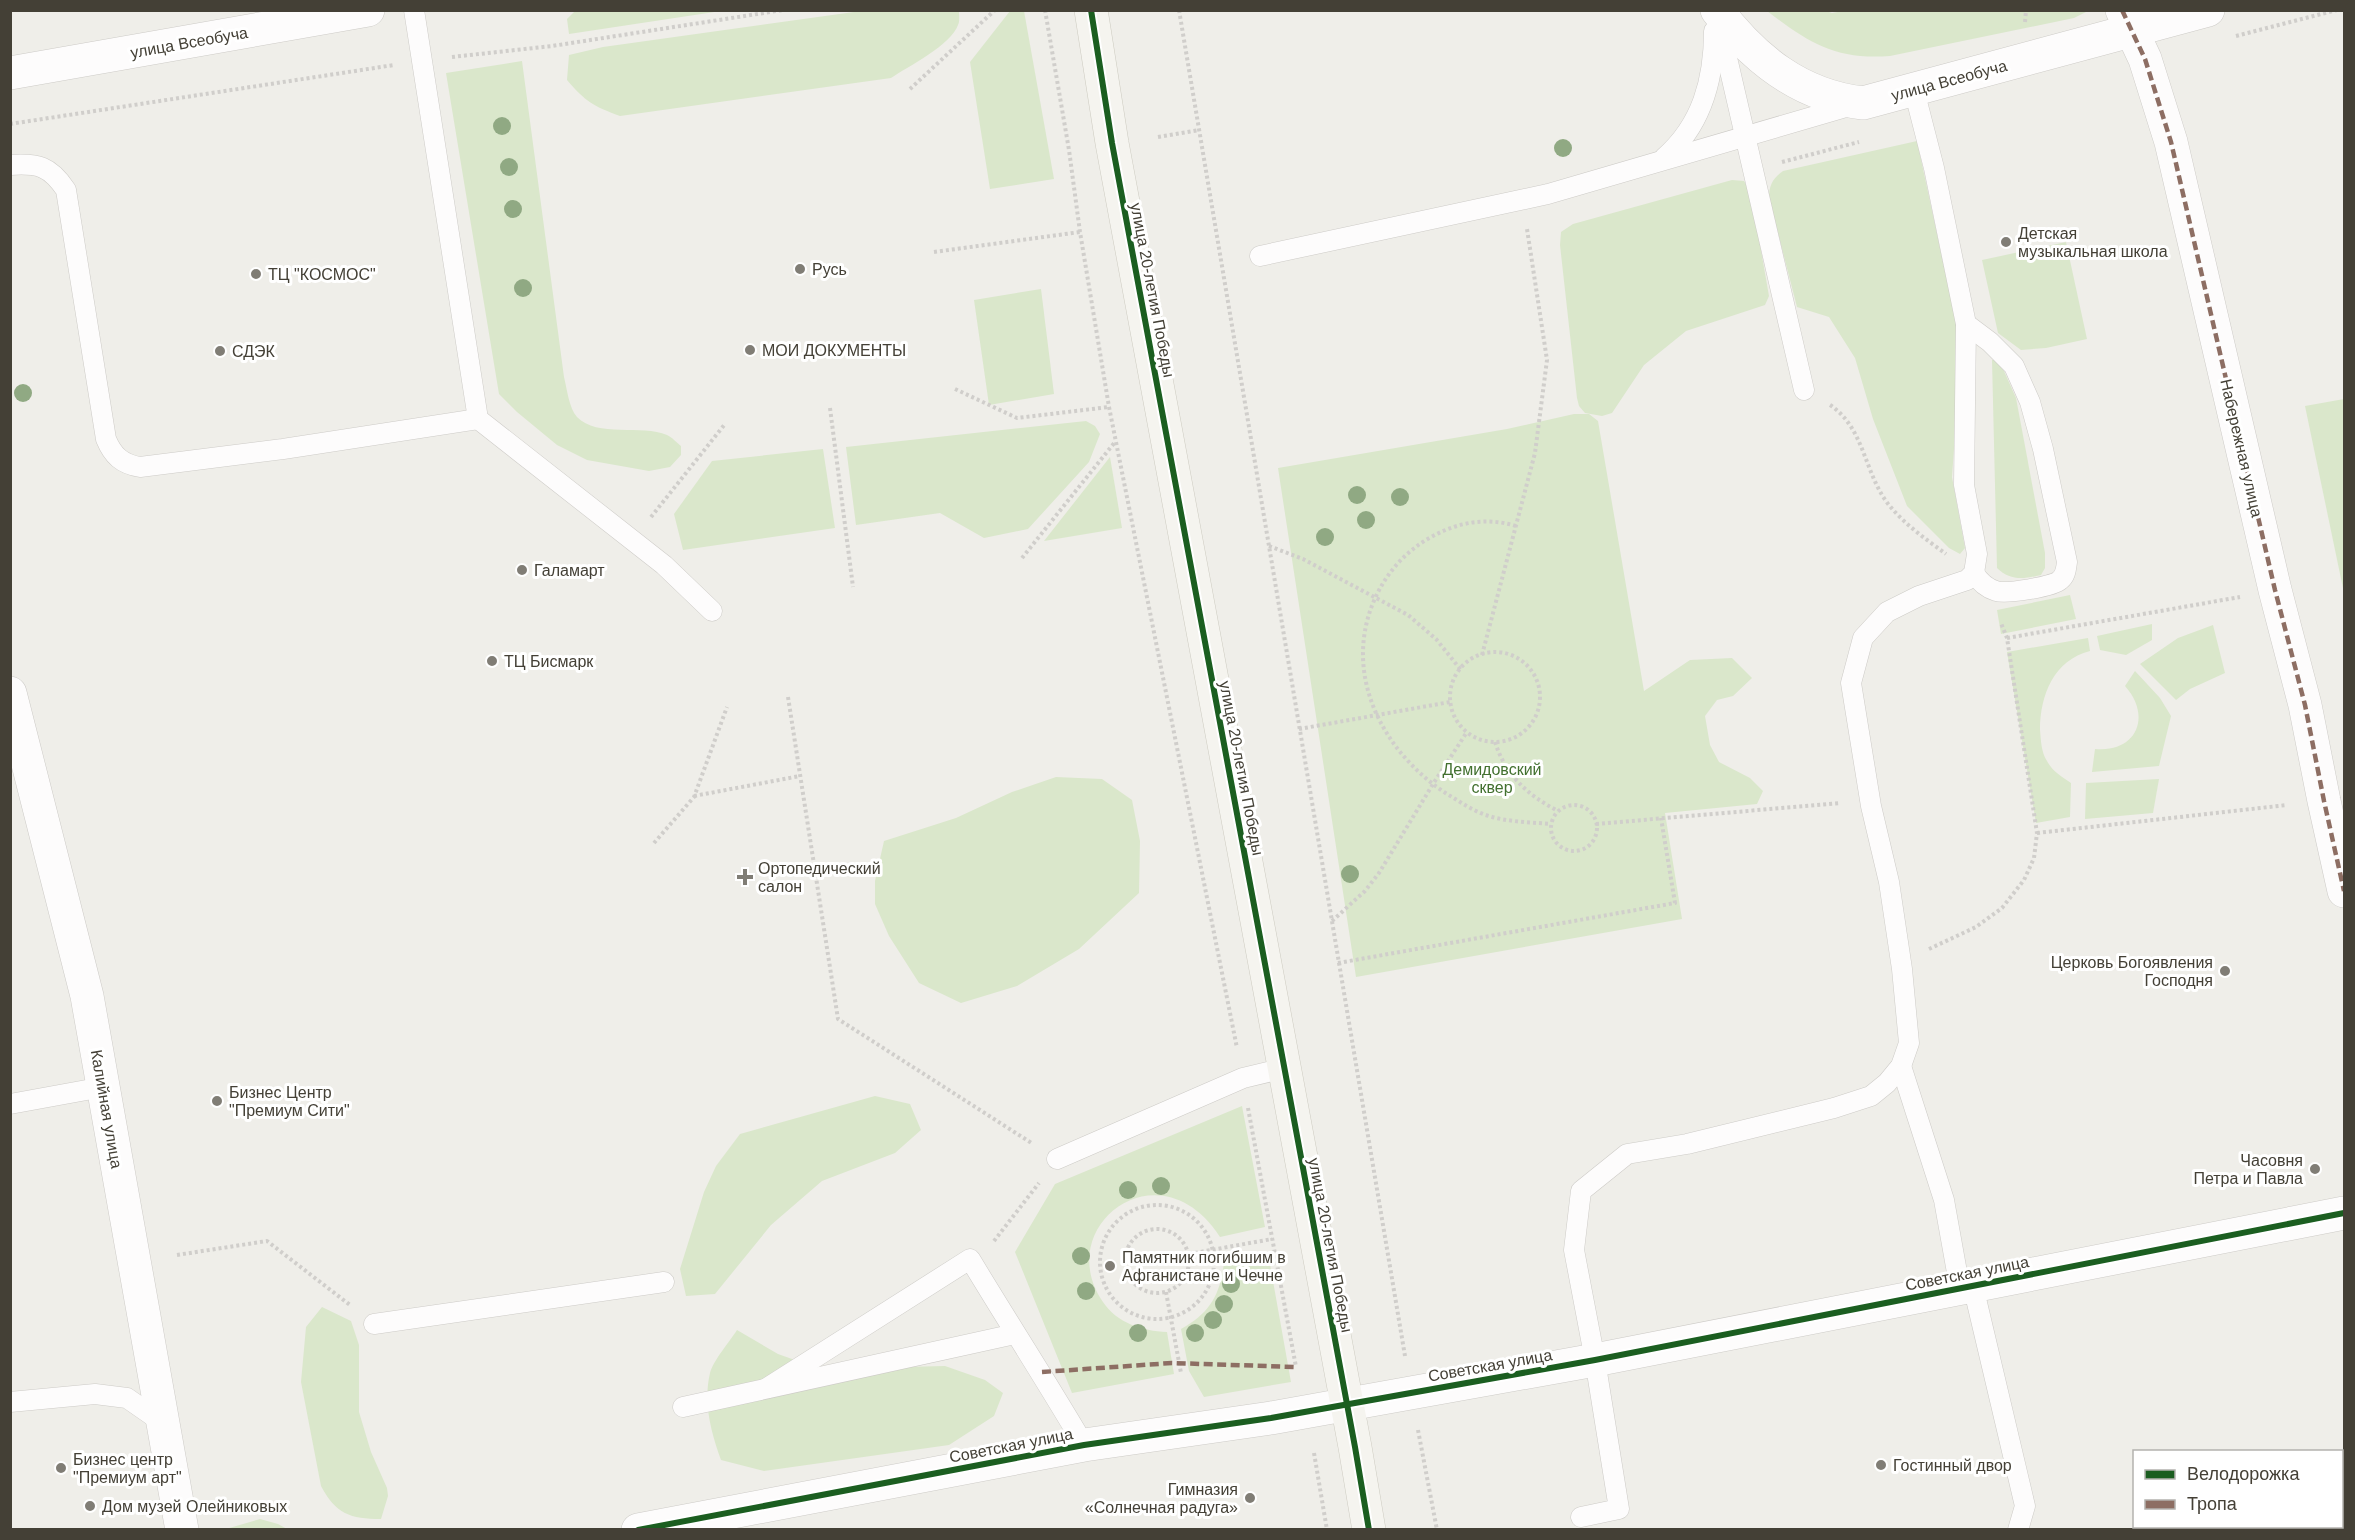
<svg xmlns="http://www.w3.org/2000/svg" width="2355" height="1540" viewBox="0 0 2355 1540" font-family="Helvetica,sans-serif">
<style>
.green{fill:#dae7cb}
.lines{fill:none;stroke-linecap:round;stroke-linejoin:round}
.lane-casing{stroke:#cdcbc7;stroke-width:21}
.street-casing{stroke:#cdcbc7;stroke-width:34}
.secondary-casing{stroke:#cdcbc1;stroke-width:34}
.path{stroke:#d0cecb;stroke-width:4;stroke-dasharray:3 3;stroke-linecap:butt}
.lane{stroke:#fdfcfc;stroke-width:20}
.street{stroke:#fdfcfc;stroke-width:33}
.secondary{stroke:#f5f4ef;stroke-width:33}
.quiet{stroke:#8d6e63;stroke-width:4.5;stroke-dasharray:9 4.5;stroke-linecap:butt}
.cycleway-casing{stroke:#fff;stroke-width:10}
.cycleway{stroke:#1b5e20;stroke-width:6}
.tree{fill:#90a983}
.poi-dot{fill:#807d75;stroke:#fff;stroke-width:2}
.labels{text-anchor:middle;stroke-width:6;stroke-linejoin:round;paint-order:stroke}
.street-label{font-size:16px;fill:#444036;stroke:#fff}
.poi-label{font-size:16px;fill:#444036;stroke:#fff;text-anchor:start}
.park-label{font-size:16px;fill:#42702f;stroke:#fff}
</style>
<rect width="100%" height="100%" fill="#efeee9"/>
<g class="green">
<path d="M1823,10L1832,13L1849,10L2088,11L2074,18L1890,56C1835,60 1809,43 1767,11Z"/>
<polygon points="575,11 575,10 721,11 569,34 567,19"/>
<path d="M861,11H959C959,15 960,21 958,25C951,45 909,66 891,78L620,116C593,106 586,102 567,80L569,55L603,47Z"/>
<polygon points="1010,11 1024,11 1054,179 990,189 970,62"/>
<path d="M522,61L564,377C567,389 569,408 577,417C597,438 642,424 667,435C672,437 677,443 681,446V455L670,467L649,471L587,460L557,445L517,412L499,394L446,73Z"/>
<path d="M1917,141L1959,336L1958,391L1952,477L1965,548L1960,554L1949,548L1907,506L1873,419L1855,358L1829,317L1797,307L1769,198C1769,185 1773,178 1783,171Z"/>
<polygon points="1732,180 1744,181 1751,193 1769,296 1765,305 1686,331 1644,365 1612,413 1602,416 1585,413 1579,406 1577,398 1560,245 1561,232 1573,224"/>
<polygon points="2066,242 2087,339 2046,348 2021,350 1998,333 1982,260"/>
<polygon points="1041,289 1054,394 989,405 974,300"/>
<path d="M1992,360H1995L2004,371L2016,398L2045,553V568L2041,575C2024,579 2010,581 1997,568Z"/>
<polygon points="2344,399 2344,593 2305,406"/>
<polygon points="1574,414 1589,414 1598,421 1644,691 1690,660 1732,658 1752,678 1733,696 1717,700 1705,716 1710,745 1719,762 1750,778 1763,791 1757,804 1665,813 1682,919 1356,977 1278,468 1507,429"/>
<polygon points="1086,421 1095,426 1100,434 1089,462 1028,529 984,538 940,513 856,525 846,447"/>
<polygon points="823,449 835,528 683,550 674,514 712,461"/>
<polygon points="1110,457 1122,528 1044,541"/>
<polygon points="2070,595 2076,619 2001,634 1997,610"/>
<polygon points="2152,624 2152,640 2126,655 2100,650 2097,636"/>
<polygon points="2213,625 2225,673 2190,689 2176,700 2140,664 2178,638"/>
<path d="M2088,638L2090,651C2054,660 2040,695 2040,730C2041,740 2041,752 2047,761C2052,771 2062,777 2071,783L2070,817L2036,823L2007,652Z"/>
<path d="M2135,671L2160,698L2171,716L2159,766L2092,772L2095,749C2137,753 2152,716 2125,686Z"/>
<polygon points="1056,777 1102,779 1132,800 1140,841 1139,893 1079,949 1017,986 961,1003 919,983 889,936 875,904 875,881 884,841 956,818 1012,792"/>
<polygon points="2159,779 2153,813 2085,819 2086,783"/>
<polygon points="875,1096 910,1104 921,1130 895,1153 822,1181 771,1225 715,1294 686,1296 680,1269 704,1192 716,1166 740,1134"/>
<path d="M1242,1106L1265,1227L1220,1237C1159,1143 1051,1227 1103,1302C1117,1323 1142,1331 1167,1332L1174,1374L1072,1393L1015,1252L1055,1184Z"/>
<path d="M1268,1253L1291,1382L1204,1397L1189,1371L1181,1329C1210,1313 1220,1295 1224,1263Z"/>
<path d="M322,1307L351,1321L359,1345V1412L371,1452L387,1488L388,1496L381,1519C350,1519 336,1514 321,1486L301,1382L306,1327Z"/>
<path d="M737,1330L778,1354L820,1369L945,1366L985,1380L1003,1393L994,1416L949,1445L764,1471L721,1460C711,1432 703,1403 710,1373C713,1361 730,1341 737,1330Z"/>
<polygon points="260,1519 278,1524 287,1529 226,1529"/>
</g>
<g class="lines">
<g class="lane-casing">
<g id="lane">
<polyline points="414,10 478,419 664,565 712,611"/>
<polyline points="1718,19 1804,390"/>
<path d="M1664,158C1702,125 1714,80 1714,31"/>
<path d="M10,165C38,163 50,166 66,190L106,439C113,456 122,464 140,467L283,449L478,419"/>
<polyline points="1260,256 1548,194 1853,105"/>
<path d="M1966,324L1990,342L2014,366L2030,402L2043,449L2067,562C2066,569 2066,575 2060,580C2053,587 2006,594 1996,591C1986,588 1979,581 1974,573"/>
<polyline points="1901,1066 1944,1200 1960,1289"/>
<polyline points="10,1104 103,1087"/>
<polyline points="1057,1159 1243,1078 1285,1068"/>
<polyline points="1973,1286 2025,1506 2018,1530"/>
<polyline points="374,1324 664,1282"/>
<path d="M767,1388L970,1259C1008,1322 1047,1382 1084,1445"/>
<polyline points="10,1402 95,1394 127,1398 163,1423"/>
<polyline points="683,1407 1015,1334"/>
<polyline points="1581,1517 1619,1509 1595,1360 1574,1250 1581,1191 1627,1154 1687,1144 1834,1108 1871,1096 1887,1083 1901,1066 1909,1043 1902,969 1889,882 1871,806 1851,683 1863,638 1887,612 1919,596 1967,580 1974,573 1977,554 1964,485 1966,324 1934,168 1914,90"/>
</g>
</g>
<g class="street-casing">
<g id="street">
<path d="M1717,10C1754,59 1800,96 1863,103L2208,10"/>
<polyline points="2122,10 2145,59 2171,142 2275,590 2305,705 2324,801 2344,891"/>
<polyline points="10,73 368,10"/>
<polyline points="10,693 87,996 182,1530"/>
<polyline points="638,1530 1084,1445 1271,1418 1595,1360 2344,1213"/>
</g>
</g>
<g class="secondary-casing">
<polyline id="secondary" points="1091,10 1112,143 1355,1447 1369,1530"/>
</g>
<g class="path">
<polyline points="1045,10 1069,150 1080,232 1109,407 1237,1048"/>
<polyline points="1179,10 1405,1356"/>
<polyline points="2025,22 2026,10"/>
<polyline points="2236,36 2337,10"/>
<polyline points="452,57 552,46 783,10"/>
<polyline points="910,89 995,10"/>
<polyline points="10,124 394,65"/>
<polyline points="1158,137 1199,130"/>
<polyline points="1782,162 1859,142"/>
<polyline points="934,252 1080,232"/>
<polyline points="955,389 1017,418 1109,407"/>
<path d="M1830,405C1865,428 1864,474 1889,505C1904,524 1927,540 1946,554"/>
<polyline points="830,408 853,587"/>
<polyline points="651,517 725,424"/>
<path d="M1516,526C1487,517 1459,522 1433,536C1405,551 1385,574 1373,603C1343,677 1384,753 1447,794C1459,801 1470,809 1483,814C1504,822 1528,822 1551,824"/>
<polyline points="1269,546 1303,559 1408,615 1436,639 1461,670"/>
<polyline points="1022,558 1115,442"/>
<polyline points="2007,638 2240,597"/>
<circle cx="1495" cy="697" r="45"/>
<polyline points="1482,655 1535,453 1547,360 1527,229"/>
<polyline points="788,697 838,1019 1033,1144"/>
<polyline points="1299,729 1450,702"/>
<path d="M1495,742C1505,774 1527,795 1558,811"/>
<polyline points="694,796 800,776"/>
<circle cx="1574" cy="828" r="23"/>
<polyline points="1596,824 1840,803"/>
<polyline points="2037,833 2287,805"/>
<polyline points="654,843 694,797 727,707"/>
<polyline points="1332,921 1365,891 1379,873 1433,784 1467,732"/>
<polyline points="1929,949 1976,927 2002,908 2024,880 2034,858 2037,833 2007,638 2001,623"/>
<polyline points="1338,963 1675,903 1661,818"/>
<polyline points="1248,1108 1296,1367"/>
<circle cx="1157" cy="1262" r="57"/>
<circle cx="1157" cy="1261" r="32"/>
<polyline points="994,1241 1039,1183"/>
<polyline points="1189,1254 1272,1239"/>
<polyline points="177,1255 267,1241 350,1305"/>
<polyline points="1166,1292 1181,1373"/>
<polyline points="1418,1430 1437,1530"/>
<polyline points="1314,1453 1327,1530"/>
</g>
<use href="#lane" class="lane"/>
<use href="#street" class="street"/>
<use href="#secondary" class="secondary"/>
<g class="quiet">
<polyline points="2122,10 2145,59 2171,142 2275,590 2305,705 2324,801 2344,891"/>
<polyline points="1042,1372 1172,1363 1296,1367"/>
</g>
<g class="cycleway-casing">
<g id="cycleway">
<polyline points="1091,10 1112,143 1355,1447 1369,1530"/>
<polyline points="638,1530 1084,1445 1271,1418 1595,1360 2344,1213"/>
</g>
</g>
<use href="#cycleway" class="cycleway"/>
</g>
<g class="tree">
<circle cx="502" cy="126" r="9"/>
<circle cx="1563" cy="148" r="9"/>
<circle cx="509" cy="167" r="9"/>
<circle cx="513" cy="209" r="9"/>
<circle cx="523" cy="288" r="9"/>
<circle cx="23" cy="393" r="9"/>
<circle cx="1357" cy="495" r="9"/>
<circle cx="1400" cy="497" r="9"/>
<circle cx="1366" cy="520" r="9"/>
<circle cx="1325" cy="537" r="9"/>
<circle cx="1350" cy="874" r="9"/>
<circle cx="1161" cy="1186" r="9"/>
<circle cx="1128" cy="1190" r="9"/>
<circle cx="1081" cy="1256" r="9"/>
<circle cx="1231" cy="1284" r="9"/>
<circle cx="1086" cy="1291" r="9"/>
<circle cx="1224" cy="1304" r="9"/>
<circle cx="1213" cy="1320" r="9"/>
<circle cx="1138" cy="1333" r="9"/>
<circle cx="1195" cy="1333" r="9"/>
</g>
<g class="poi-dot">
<circle cx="2006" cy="242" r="6"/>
<circle cx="800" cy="269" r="6"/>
<circle cx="256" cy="274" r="6"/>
<circle cx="750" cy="350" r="6"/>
<circle cx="220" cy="351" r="6"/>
<circle cx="522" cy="570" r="6"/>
<circle cx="492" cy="661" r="6"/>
<path d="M742 868h6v6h6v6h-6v6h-6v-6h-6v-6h6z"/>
<circle cx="2225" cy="971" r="6"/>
<circle cx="217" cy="1101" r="6"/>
<circle cx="2315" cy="1169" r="6"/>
<circle cx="1110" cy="1266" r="6"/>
<circle cx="1881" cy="1465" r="6"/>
<circle cx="61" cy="1468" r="6"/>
<circle cx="1250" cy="1498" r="6"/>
<circle cx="90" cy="1506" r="6"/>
</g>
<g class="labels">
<g class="street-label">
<text transform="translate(189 42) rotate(-10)" y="6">улица Всеобуча</text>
<text transform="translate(1949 80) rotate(-15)" y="6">улица Всеобуча</text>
<text transform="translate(1153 290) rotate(79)" y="6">улица 20-летия Победы</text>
<text transform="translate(2242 448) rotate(77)" y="6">Набережная улица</text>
<text transform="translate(1242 768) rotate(79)" y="6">улица 20-летия Победы</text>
<text transform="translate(107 1109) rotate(80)" y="6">Калийная улица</text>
<text transform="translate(1331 1245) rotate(79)" y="6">улица 20-летия Победы</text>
<text transform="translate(1967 1273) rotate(-11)" y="6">Советская улица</text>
<text transform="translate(1490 1365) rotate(-10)" y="6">Советская улица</text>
<text transform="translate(1011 1445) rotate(-11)" y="6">Советская улица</text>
</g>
<g class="poi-label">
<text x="2018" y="239">Детская<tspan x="2018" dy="18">музыкальная школа</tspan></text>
<text x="812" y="275">Русь</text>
<text x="268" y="280">ТЦ "КОСМОС"</text>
<text x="762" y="356">МОИ ДОКУМЕНТЫ</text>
<text x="232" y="357">СДЭК</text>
<text x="534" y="576">Галамарт</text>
<text x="504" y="667">ТЦ Бисмарк</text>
<text x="758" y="874">Ортопедический<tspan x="758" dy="18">салон</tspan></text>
<text x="2213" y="968" text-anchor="end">Церковь Богоявления<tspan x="2213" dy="18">Господня</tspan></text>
<text x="229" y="1098">Бизнес Центр<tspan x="229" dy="18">"Премиум Сити"</tspan></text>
<text x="2303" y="1166" text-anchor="end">Часовня<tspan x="2303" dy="18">Петра и Павла</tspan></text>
<text x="1122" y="1263">Памятник погибшим в<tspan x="1122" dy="18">Афганистане и Чечне</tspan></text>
<text x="73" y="1465">Бизнес центр<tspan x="73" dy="18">"Премиум арт"</tspan></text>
<text x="1893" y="1471">Гостинный двор</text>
<text x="1238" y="1495" text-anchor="end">Гимназия<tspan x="1238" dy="18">«Солнечная радуга»</tspan></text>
<text x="102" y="1512">Дом музей Олейниковых</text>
</g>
<g class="park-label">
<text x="1492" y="775">Демидовский<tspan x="1492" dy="18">сквер</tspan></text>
</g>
</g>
<rect width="2355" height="1540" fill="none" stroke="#444036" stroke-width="24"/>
<rect x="2133" y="1450" width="210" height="78" fill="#ffffff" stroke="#b4b3af" stroke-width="1.5"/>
<rect x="2145" y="1470" width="30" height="9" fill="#1b5e20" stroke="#b4b3af" stroke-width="1.5"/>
<text x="2187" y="1480" font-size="18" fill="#444036">Велодорожка</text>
<rect x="2145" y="1500" width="30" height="9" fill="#8d6e63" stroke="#b4b3af" stroke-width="1.5"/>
<text x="2187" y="1510" font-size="18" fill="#444036">Тропа</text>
</svg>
